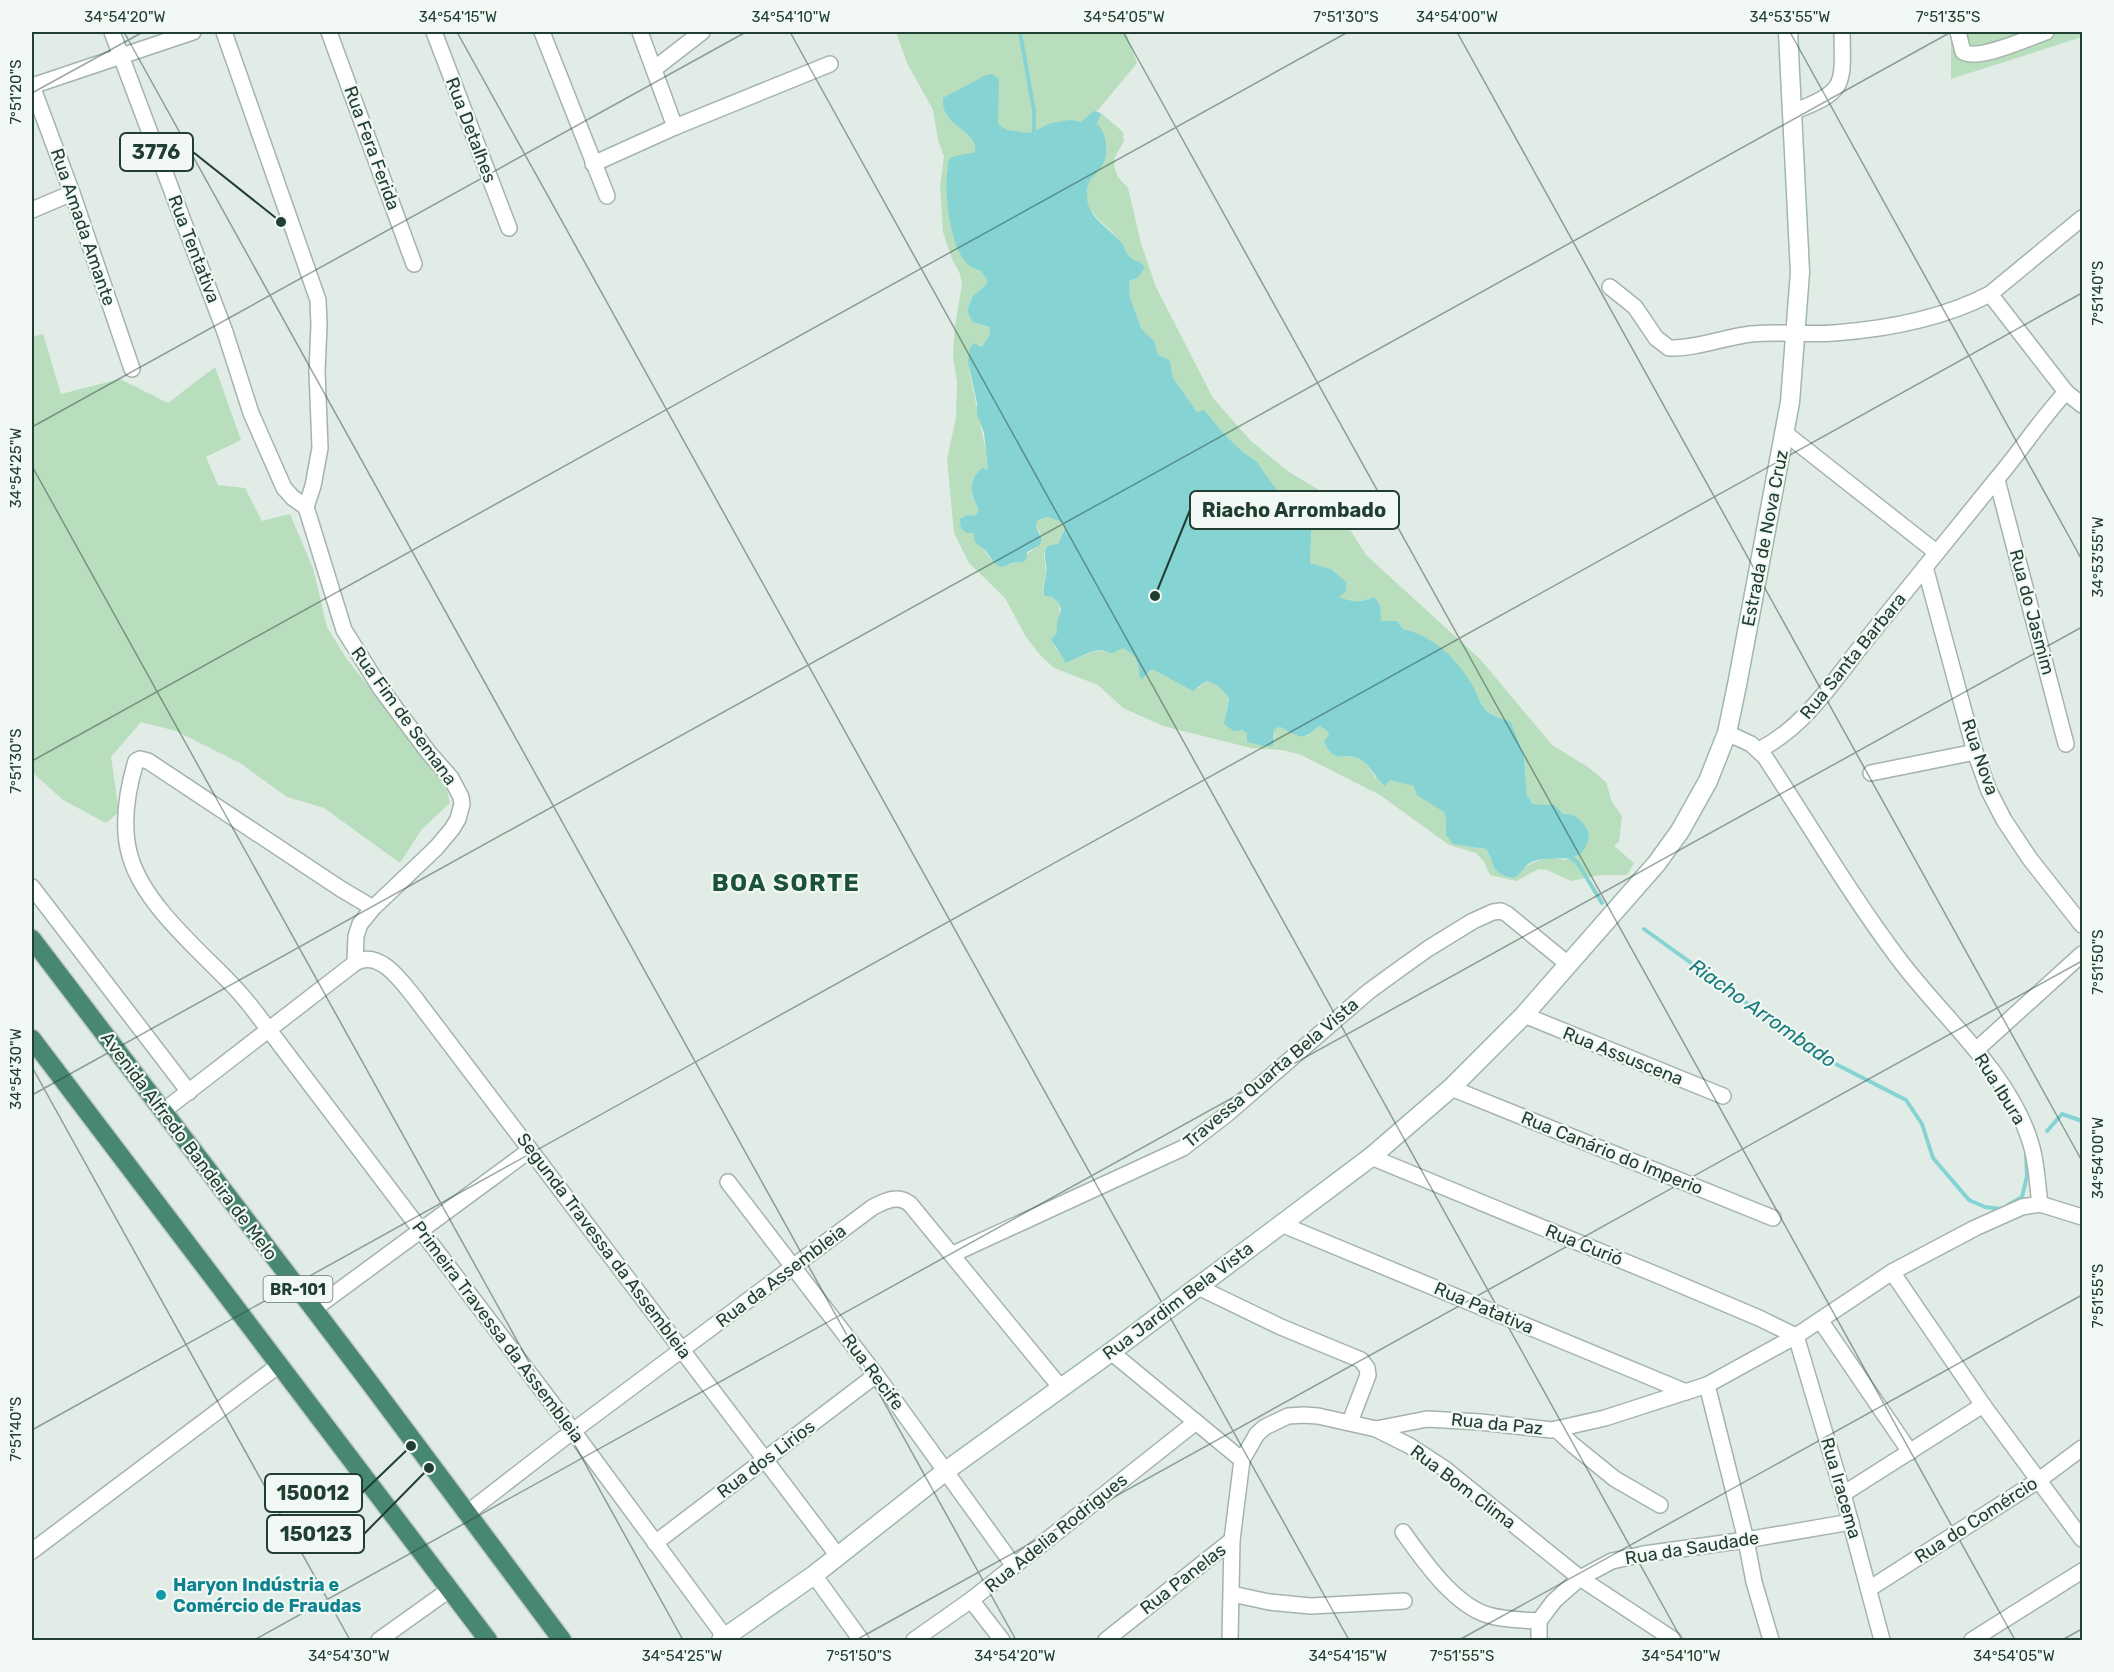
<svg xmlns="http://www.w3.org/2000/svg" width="2114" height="1672" viewBox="0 0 2114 1672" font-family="Rubik,sans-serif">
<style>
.green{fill:#b9debe;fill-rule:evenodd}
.water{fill:#86d3d4}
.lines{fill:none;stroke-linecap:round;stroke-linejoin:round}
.stream{stroke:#86d3d4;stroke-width:4}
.minor-casing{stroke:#a4b4ac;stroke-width:18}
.secondary-casing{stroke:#9fb8ac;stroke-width:21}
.trunk-casing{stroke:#c1c9c6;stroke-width:21}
.minor{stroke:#fff;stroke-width:15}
.secondary{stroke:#fff;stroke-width:18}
.trunk{stroke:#488870;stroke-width:18}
.ticks{fill:none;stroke:#213e32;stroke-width:1.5;stroke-opacity:0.45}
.culture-dot{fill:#0f9aa8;stroke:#f2f9f4;stroke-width:2}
.labels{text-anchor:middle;stroke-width:4.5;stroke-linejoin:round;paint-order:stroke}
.shield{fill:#f2f9f4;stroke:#60766c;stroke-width:1.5}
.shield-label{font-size:16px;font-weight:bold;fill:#213e32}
.street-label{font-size:18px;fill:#213e32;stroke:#f2f9f4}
.culture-label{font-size:18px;font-weight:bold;fill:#0d838f;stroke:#f2f9f4;text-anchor:start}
.water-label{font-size:20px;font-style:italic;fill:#187a7c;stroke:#f2f9f4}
.district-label{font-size:24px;font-weight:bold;letter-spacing:1.5px;fill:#1c513c;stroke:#f2f9f4}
.leader{fill:none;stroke:#213e32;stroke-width:2}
.callout-dot{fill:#213e32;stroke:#f2f9f4;stroke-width:2}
.callout{fill:#f2f9f4;stroke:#213e32;stroke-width:2}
.callout-label{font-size:20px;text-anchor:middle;font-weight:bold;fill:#213e32}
.neatline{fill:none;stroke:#213e32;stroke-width:2}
.ticks-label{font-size:15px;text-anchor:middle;fill:#213e32}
</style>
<rect width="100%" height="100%" fill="#e1ece6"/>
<g class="green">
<path d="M896,32H1126L1137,63L1088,122L1091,178C1094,173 1100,169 1103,164C1110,151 1107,132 1096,124L1101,113L1123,132L1124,141L1115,157L1114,166L1118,177L1128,188L1141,243L1156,287L1213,398L1251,441L1289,472L1329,496L1366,555L1480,659L1552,745L1588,767L1606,782L1612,802L1622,816L1619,842L1614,846L1634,863L1627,875H1600L1571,881L1547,870L1539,869L1516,881L1490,875L1484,862L1476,853L1449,845L1380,795L1301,755L1282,750L1251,748L1163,726L1123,708L1098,685L1054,668L1041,656L1026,637L1005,598L969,563L954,533L947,459L956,418L957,382L953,355L955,326L962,284L960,274L952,259L943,232L940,187L944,156L938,140L933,110L907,63ZM947,167L1092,212C1098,220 1105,225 1112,232C1125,245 1131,261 1138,278L1129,281L1130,297L1141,328L1154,341L1158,355L1170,360L1173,378L1197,412L1204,411L1225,435L1243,452L1257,462L1277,490L1281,502L1307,512C1314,528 1310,546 1310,563L1331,569L1339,597C1352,602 1361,603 1374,597L1378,600L1381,612L1380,621H1397L1403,629C1434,636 1458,662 1474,688C1478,695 1480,704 1486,709C1492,716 1503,719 1511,722L1524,756L1527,796L1533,804L1555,805L1563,814L1589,833L1587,845L1565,860C1542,855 1529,862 1513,878C1489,873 1497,866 1486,849L1478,848L1446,835V818L1444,812L1414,786L1397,781L1375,777C1367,764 1359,753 1342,757L1326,730L1319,726L1312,729L1307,736L1290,732L1279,727L1274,730L1275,738L1247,741V733L1226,710L1229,699C1223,689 1217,684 1206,681L1199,688L1169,678L1152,669L1148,674L1139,676C1140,666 1135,650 1124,648C1118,647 1110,651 1104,652L1099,650C1088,654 1077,657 1066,662L1055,647C1057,637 1061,612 1059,603L1042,589L1046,575L1044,553L1058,544L1065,527L1062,522L1047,517L1038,520L1036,526L1040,532L1039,546L1010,565L991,560L984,550L974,540L975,516L979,510C970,495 966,480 982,468L988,469V461L969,370L978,344L982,347L990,334V327L972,322L967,310L973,296L986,285L987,280L981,271L973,268L953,236L947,194Z"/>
<polygon points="1951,32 2082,32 2082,37 1951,79"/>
<polygon points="43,334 61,394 120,379 168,403 215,367 241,440 206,457 218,485 245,488 262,521 290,514 313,568 327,627 346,658 445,782 450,803 422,829 400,863 324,808 287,797 240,763 176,731 141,722 111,757 119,812 106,823 63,800 32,772 32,337"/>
</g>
<path class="water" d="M992,74L999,79L998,124L1007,130L1030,133L1051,123L1070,120L1081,122L1094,111L1101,113L1097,124C1107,133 1110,154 1102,166C1093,179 1086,179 1087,198C1088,219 1113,230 1123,245C1125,248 1127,255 1130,257C1136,263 1139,259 1145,267L1138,278L1129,281L1130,297L1141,328L1154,341L1158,355L1170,360L1173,378L1197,412L1204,410L1225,435L1243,452L1257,462L1277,490L1281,501L1307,512C1314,527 1310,546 1310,563L1331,569L1346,582V591L1339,597C1352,602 1361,603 1374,597C1381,602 1381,612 1381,621H1397L1403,629C1434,636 1457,659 1473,686C1477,693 1480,704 1486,710C1492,716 1503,719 1511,722L1524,756L1527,796L1533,804L1555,805L1563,814C1577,813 1583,822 1589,833C1587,869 1555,854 1534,861C1523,865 1525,872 1513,878C1489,873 1497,866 1486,849L1453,844L1446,835V818L1444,812L1417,795L1414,786L1390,780L1385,786C1376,778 1370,766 1361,760C1346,749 1335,768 1324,741L1329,735L1326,730L1319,726C1314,729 1312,732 1307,735C1298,740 1287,729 1279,727L1274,730L1273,746H1263L1247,742V733L1242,730L1234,731L1224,724L1229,699C1223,689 1217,684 1206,681L1193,691L1152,669L1142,679L1139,676C1140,663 1135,653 1123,648L1113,653C1109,653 1103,650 1099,650C1094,650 1071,660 1066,663L1051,639L1057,633V622L1061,610L1059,603L1052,597L1045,596C1042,588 1044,584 1046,576C1048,565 1042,556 1047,546L1058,544L1065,528L1062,522L1047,517L1038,520L1036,526L1042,540L1039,546L1027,552V558L1023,562H1015L1002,567C992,564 991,557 985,550C981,547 977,545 974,540V533H966L961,528L960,519L967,515L975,516L979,510C971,495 966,481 982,468L988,469L984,433L977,414V403L968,362L970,347L974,343L982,347L990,334V327L972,322L967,310L973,296L986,285L987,280L981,271C975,269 969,267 965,261C948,241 943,183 949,159C956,154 966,155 975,152C979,135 953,128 946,113C943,109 943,103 943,98L986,75Z"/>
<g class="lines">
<g class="stream">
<polyline points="1020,32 1034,111 1034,136"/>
<polyline points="1570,857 1577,862 1602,903"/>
<polyline points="1644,929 1820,1056 1906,1100 1922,1124 1933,1158 1969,1200 1985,1207 2002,1209"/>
<polyline points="2047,1131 2062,1114 2082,1121"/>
<polyline points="2008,1205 2022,1197 2027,1176 2026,1152"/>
</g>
<g class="minor-casing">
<g id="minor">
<polyline points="112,32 225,332 251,413 284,488 293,498 306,507"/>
<polyline points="224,32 318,300 319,325 317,371 320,448 313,486 306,507"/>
<polyline points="329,32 414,264"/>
<polyline points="434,32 509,228"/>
<polyline points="542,32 607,196"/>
<polyline points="640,32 675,127"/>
<path d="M1958,32L1963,52C1979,61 2028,38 2046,32"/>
<polyline points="654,69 702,32"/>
<polyline points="32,86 72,193 132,369"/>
<polyline points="32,86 193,32"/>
<path d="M1793,112C1846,91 1843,87 1842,32"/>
<polyline points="593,164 675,127 830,64"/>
<polyline points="32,210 72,193"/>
<path d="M1610,287L1635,307L1656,338L1669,348C1695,349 1725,337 1751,334C1779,331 1807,335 1834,333C1888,329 1942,319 1990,294L2082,218"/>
<polyline points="1990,294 2066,392 2082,405"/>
<polyline points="1785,433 1936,552"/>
<polyline points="1997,480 2066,744"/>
<polyline points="306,507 344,630 381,689 429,753 451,778 461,797 462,804 458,819 452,829 436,848 373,908 360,924 356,936 355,963"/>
<polyline points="1925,567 1975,752 1989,791 2004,820 2030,859 2082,925"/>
<path d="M1727,733L1751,744L1765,757C1809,824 1850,894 1898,958C1941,1016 2008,1071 2030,1141C2037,1161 2037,1183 2040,1204"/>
<path d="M1759,750C1806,726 1834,680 1866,640C1909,587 1952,534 1995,481C2020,452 2040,420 2066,392"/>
<polyline points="1871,773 1975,752"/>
<polyline points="32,887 189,1092"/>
<path d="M373,908L341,889L148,761L140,759L136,761C127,791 121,825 130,856C144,906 203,953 237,990C249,1003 259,1017 269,1030L573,1431L725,1637"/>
<polyline points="1524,1015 1723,1096"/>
<polyline points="1976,1050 2082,954"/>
<polyline points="1451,1088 1773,1218"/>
<path d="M162,1112L355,963C379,948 402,982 415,998L838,1556"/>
<polyline points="1371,1157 1662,1277 1759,1318 1796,1336 1843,1494 1882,1640"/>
<polyline points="728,1182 876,1375 1014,1566"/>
<polyline points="1281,1224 1686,1392"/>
<polyline points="953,1254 1183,1148 1227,1114 1368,992 1394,973 1429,948 1473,921 1493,912 1501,911 1507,914 1569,965"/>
<polyline points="1892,1272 1983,1405 2082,1539"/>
<polyline points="1196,1286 1281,1327 1361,1360 1367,1368 1368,1375 1350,1422"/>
<polyline points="314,1309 530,1150"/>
<polyline points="1820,1320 1910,1452"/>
<polyline points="1111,1352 1242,1460"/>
<polyline points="1707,1385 1746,1540 1754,1582 1771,1640"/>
<polyline points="1376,1429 1427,1419 1480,1422 1552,1430 1605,1418 1707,1385 1796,1336 1892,1272 1975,1228 2022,1207 2040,1204 2082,1217"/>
<polyline points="1556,1429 1573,1445 1615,1479 1660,1505"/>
<polyline points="1843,1494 1983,1405"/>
<path d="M467,1513L573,1431L873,1207C885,1201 898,1194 910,1204L1061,1388"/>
<path d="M1403,1532C1423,1560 1454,1605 1488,1615C1504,1620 1523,1620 1539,1621"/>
<polyline points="655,1543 876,1375"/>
<polyline points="32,1551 279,1365"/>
<polyline points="814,1575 861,1640"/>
<polyline points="1869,1589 2039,1480 2082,1448"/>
<polyline points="1232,1594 1269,1602 1311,1606 1404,1601"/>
<polyline points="971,1600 1002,1640"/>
<polyline points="379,1640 449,1590"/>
<polyline points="914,1640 971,1600 1196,1422"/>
<polyline points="1106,1640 1232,1540"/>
<polyline points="1230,1640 1232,1540 1242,1460 1257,1434 1265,1427 1288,1416 1304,1415 1318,1416 1376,1429 1410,1446 1445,1469 1580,1578 1674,1640"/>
<polyline points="1539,1640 1539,1621 1554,1601 1580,1578 1612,1561 1644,1554 1746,1540 1851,1522"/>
<polyline points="1972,1640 2082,1571"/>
</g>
</g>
<g class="secondary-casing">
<polyline id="secondary" points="721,1640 814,1575 947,1470 1111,1352 1371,1157 1451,1088 1524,1015 1657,863 1680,831 1708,781 1727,733 1737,685 1790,402 1800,272 1788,32"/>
</g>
<g class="trunk-casing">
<g id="trunk">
<polyline points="32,939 364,1375 562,1640"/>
<polyline points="32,1039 488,1640"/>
</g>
</g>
<use href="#minor" class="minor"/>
<use href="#secondary" class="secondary"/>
<use href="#trunk" class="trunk"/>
</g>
<path class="ticks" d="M124,32L1016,1640M457,32L1349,1640M790,32L1682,1640M1123,32L2015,1640M1457,32L2082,1161M1790,32L2082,560M32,93L143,32M32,427L746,32M32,466L683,1640M32,761L1348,32M32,1067L350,1640M32,1095L1951,32M32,1430L2082,293M254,1640L2082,627M856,1640L2082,961M1459,1640L2082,1295M2062,1640L2082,1629"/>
<circle class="culture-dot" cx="161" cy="1595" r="6"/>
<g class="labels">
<rect class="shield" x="263.5" y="1276" width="69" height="26" rx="4.5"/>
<g class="shield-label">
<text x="298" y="1295">BR-101</text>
</g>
<g class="street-label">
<text transform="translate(471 130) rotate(69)" y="6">Rua Detalhes</text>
<text transform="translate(372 148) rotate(70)" y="6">Rua Fera Ferida</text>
<text transform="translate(83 227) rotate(71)" y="6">Rua Amada Amante</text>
<text transform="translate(194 249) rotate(69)" y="6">Rua Tentativa</text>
<text transform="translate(1765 538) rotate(-79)" y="6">Estrada de Nova Cruz</text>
<text transform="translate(2032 612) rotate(75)" y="6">Rua do Jasmim</text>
<text transform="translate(1853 656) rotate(-51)" y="6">Rua Santa Barbara</text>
<text transform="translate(404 716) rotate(54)" y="6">Rua Fim de Semana</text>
<text transform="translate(1980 757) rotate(71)" y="6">Rua Nova</text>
<text transform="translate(1623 1056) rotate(22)" y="6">Rua Assuscena</text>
<text transform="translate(1271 1073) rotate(-40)" y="6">Travessa Quarta Bela Vista</text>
<text transform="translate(2000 1089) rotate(58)" y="6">Rua Ibura</text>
<text transform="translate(189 1146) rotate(53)" y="6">Avenida Alfredo Bandeira de Melo</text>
<text transform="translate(1612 1153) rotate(22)" y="6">Rua Canário do Imperio</text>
<text transform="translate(1584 1245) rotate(22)" y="6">Rua Curió</text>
<text transform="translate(604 1246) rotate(53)" y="6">Segunda Travessa da Assembleia</text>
<text transform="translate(781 1276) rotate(-37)" y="6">Rua da Assembleia</text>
<text transform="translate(1178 1301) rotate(-37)" y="6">Rua Jardim Bela Vista</text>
<text transform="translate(1484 1308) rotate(23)" y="6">Rua Patativa</text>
<text transform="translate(498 1332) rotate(53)" y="6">Primeira Travessa da Assembleia</text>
<text transform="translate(873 1372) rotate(53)" y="6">Rua Recife</text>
<text transform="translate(1497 1424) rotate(6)" y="6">Rua da Paz</text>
<text transform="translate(766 1459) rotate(-37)" y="6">Rua dos Lirios</text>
<text transform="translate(1463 1487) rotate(37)" y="6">Rua Bom Clima</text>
<text transform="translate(1841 1488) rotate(74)" y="6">Rua Iracema</text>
<text transform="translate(1976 1520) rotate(-33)" y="6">Rua do Comércio</text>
<text transform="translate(1056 1533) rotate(-39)" y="6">Rua Adelia Rodrigues</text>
<text transform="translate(1692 1548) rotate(-9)" y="6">Rua da Saudade</text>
<text transform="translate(1183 1579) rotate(-38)" y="6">Rua Panelas</text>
</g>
<g class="culture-label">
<text x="173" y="1591">Haryon Indústria e<tspan x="173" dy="21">Comércio de Fraudas</tspan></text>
</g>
<g class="water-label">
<text transform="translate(1763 1013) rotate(35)" y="7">Riacho Arrombado</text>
</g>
<g class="district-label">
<text x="786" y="891">BOA SORTE</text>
</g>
</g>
<path class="leader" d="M281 222L193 152M1155 596L1190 510M411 1446L362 1493M429 1468L364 1534"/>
<g class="callout-dot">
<circle cx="281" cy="222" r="6"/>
<circle cx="1155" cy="596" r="6"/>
<circle cx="411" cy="1446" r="6"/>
<circle cx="429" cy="1468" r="6"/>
</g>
<g class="callout">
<rect x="120" y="133" width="73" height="38" rx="6"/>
<rect x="1190" y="491" width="209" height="38" rx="6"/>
<rect x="265" y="1474" width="97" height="38" rx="6"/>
<rect x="267" y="1515" width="97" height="38" rx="6"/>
</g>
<g class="callout-label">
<text x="156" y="159">3776</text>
<text x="1294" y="517">Riacho Arrombado</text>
<text x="313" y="1500">150012</text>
<text x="316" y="1541">150123</text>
</g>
<rect width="2114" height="1672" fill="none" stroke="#f2f9f4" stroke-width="66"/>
<rect x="33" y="33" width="2048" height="1606" class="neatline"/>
<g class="ticks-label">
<text x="125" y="22">34°54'20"W</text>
<text x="458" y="22">34°54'15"W</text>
<text x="791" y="22">34°54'10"W</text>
<text x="1124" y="22">34°54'05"W</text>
<text x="1346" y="22">7°51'30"S</text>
<text x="1457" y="22">34°54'00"W</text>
<text x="1790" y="22">34°53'55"W</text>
<text x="1948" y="22">7°51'35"S</text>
<text transform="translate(16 92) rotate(-90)" y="5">7°51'20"S</text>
<text transform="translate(2098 293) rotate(-90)" y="5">7°51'40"S</text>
<text transform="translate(16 468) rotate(-90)" y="5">34°54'25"W</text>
<text transform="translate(2098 557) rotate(-90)" y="5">34°53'55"W</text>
<text transform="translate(16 761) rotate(-90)" y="5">7°51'30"S</text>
<text transform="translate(2098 962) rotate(-90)" y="5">7°51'50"S</text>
<text transform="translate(16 1069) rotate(-90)" y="5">34°54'30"W</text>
<text transform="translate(2098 1158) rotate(-90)" y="5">34°54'00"W</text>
<text transform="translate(2098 1296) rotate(-90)" y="5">7°51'55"S</text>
<text transform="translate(16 1429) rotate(-90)" y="5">7°51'40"S</text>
<text x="349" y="1661">34°54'30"W</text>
<text x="682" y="1661">34°54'25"W</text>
<text x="859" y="1661">7°51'50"S</text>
<text x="1015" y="1661">34°54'20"W</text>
<text x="1348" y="1661">34°54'15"W</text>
<text x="1462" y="1661">7°51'55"S</text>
<text x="1681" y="1661">34°54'10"W</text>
<text x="2014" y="1661">34°54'05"W</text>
</g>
</svg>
